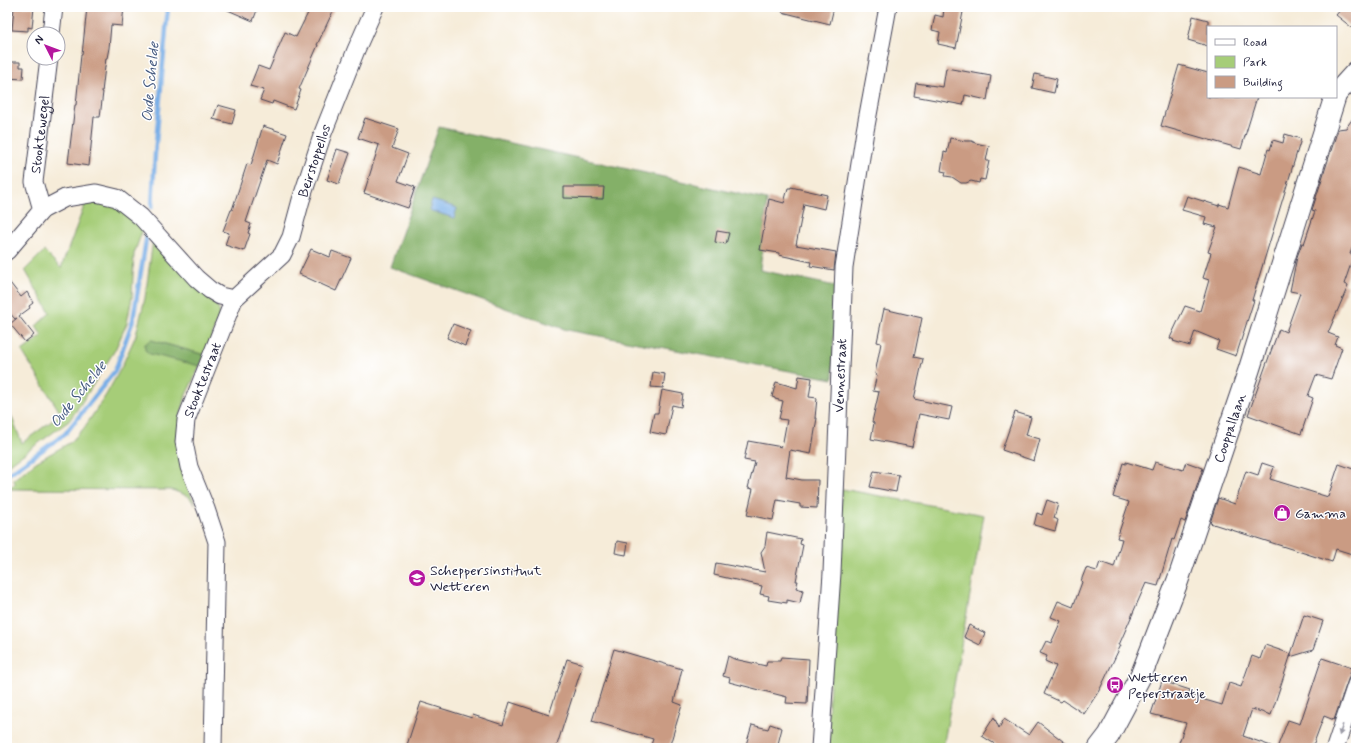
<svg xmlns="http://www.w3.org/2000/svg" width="1363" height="755" viewBox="0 0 1363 755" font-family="Mynerve,sans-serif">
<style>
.green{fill:#a6cd78;stroke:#64785a}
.forest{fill:#84b068;stroke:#536952}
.water{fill:#79afe7;stroke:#4e6891}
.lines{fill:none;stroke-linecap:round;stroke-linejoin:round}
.stream{stroke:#79afe7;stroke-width:4.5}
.building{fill:#ca9b83}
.minor-casing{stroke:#424053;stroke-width:19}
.tertiary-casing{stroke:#424053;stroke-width:23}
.minor{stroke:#fff;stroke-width:17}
.tertiary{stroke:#fff;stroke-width:21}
.oneway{fill:#9c9ca7}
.labels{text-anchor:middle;stroke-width:3;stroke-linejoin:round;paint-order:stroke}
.street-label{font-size:14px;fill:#22223b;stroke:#fff}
.poi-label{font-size:14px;fill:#22223b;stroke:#fff;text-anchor:start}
.water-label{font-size:15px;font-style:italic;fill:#455a80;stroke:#fff}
</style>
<rect width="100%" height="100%" fill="#fff"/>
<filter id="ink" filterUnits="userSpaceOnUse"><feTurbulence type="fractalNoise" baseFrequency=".025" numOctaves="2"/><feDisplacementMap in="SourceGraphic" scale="8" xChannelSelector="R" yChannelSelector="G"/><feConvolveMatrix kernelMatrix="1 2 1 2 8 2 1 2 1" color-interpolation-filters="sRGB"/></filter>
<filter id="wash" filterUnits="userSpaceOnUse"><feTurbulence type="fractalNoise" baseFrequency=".012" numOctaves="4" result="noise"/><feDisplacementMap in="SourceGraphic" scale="16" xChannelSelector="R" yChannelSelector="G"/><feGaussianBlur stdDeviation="0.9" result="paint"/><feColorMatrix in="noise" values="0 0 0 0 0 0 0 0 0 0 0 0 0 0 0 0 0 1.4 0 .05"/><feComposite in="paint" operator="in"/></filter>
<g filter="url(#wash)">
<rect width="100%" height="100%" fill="#f6ecd9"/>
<g class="green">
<polygon points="86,201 108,202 121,207 143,229 134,254 132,297 127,323 115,350 82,402 69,421 7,466 7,405 22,443 61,414 22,351 42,336 36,326 50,313 25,270 44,251 61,268"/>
<polygon points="153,240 217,306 220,313 205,355 151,340 200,366 186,395 181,415 179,453 184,479 195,504 188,496 172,490 7,489 15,484 15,482 13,480 36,462 71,442 84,428 106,395 121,368 136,335 145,298"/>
<polygon points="842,489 984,515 943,748 826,748"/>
</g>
<g class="forest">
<polygon points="439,127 767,200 760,270 835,286 833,379 567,330 390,267"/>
<polygon points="151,340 205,355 200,366 150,354 145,350 145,344"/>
</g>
<polygon class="water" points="432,200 457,208 454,218 429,210"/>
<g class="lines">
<g class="stream">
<polyline points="152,207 155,154 168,7"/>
<polyline points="7,475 65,434 115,371 133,320 147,234"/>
</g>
</g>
<g id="blocks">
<g class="building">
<polygon points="14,7 34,7 32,28 28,27 28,31 12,30"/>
<polygon points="87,7 124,7 122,26 111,25 109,48 107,58 106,58 102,92 103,92 100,117 94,117 89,166 68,163 75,105 76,105 81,55 82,55"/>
<polygon points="221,7 250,7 257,10 253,21"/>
<polygon points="311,7 335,7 317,45 318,45 299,89 301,90 294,109 273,101 272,104 260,100 264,90 250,86 258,66 269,70 285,32 296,37"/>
<polygon points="783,7 834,7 830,24 782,12"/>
<polygon points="1343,7 1356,7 1356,31 1336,15"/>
<polygon points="944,8 963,12 956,48 938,44 940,32 932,30 935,15 943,17"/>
<polygon points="1193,16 1208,20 1208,46 1188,40"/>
<polygon points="7,62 20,62 20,67 24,67 23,79 7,78"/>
<polygon points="1179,65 1208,73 1208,97 1257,97 1241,149 1161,126"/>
<polygon points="946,68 991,76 987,100 965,95 963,105 914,96 916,83 943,87"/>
<polygon points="1035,74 1057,79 1054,93 1032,88"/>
<polygon points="218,105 236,110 232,124 213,119"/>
<polygon points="1356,114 1356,238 1350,254 1354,255 1344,284 1348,286 1328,333 1338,337 1335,345 1342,348 1331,379 1316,375 1308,396 1313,398 1301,434 1248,415 1279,329 1286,332 1300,293 1290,291 1297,257 1302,243 1304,244 1315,211 1312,210 1338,129 1346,128"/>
<polygon points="365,118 399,129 392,148 408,154 398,181 415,187 408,208 364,193 379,145 358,138"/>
<polygon points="263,126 287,134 277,164 267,160 246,222 251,224 248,233 250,234 244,251 225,245 229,233 223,231 231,210 232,210 247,164 251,165"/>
<polygon points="1285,134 1301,139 1252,300 1254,300 1236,356 1216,349 1219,341 1195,331 1190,346 1173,341 1174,340 1170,338 1185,306 1200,311 1209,280 1203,278 1211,253 1208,252 1217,227 1204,224 1206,217 1182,210 1187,196 1219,206 1219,204 1228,207 1239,167 1261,174 1268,149 1270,150 1273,140 1283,143"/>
<polygon points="950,138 965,141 972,141 975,143 989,146 986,161 989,161 985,180 980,179 979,183 971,181 966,183 961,183 952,177 945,176 946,172 941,171 944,152 947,153"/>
<polygon points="337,149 350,153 339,184 327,180"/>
<polygon points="564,187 604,187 603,199 564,198"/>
<polygon points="791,187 827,195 824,209 804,204 796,245 836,252 834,270 810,266 811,262 779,255 779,253 760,250 769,199 784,203 788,188 791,188"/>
<polygon points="717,231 729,233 726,244 715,242"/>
<polygon points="311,249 330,257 332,251 351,258 336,291 299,274"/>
<polygon points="7,279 21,297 27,292 33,303 29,306 30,308 19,316 34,335 25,342 10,324 17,318 15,319 7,310"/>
<polygon points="884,309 922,318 914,357 923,359 914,399 952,407 949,420 919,414 912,447 871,439 874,423 872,422 879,392 873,391 877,375 875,374 881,343 877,342"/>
<polygon points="453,324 471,331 465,346 447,338"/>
<polygon points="653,372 665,374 663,388 651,387"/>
<polygon points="799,376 812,378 809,397 817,398 815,418 817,418 811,454 790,450 786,477 802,480 818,480 817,508 800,507 800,504 777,500 773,520 747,515 753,489 748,488 755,462 744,460 748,441 782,447 787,420 779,419 783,401 775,399 775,398 772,397 776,382 797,388"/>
<polygon points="662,390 683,394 681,407 672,405 666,435 650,432 654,413 658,413"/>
<polygon points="1015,412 1031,417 1026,435 1040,439 1034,461 1002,450"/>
<polygon points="1126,462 1152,470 1155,462 1183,470 1186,462 1203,468 1185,522 1181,520 1174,540 1172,539 1158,586 1146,583 1119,645 1121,645 1100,689 1084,714 1063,700 1061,702 1044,694 1056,666 1045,661 1047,656 1040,653 1046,641 1051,643 1061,621 1051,617 1058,601 1073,607 1082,582 1081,581 1086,568 1097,571 1100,562 1114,567 1122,539 1117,538 1129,502 1113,497 1123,463 1126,464"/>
<polygon points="1262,463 1274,467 1270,479 1328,497 1339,464 1356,470 1356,540 1352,554 1336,549 1332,562 1210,523 1218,498 1235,504 1246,471 1258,475"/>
<polygon points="874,471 899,475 896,492 870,487"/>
<polygon points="1047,500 1058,504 1054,518 1058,520 1055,531 1034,525 1037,513 1042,515"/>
<polygon points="767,532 801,539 800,544 803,545 796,581 798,581 796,588 803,590 800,603 787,600 787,603 768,600 769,596 760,594 762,586 714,575 716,563 765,572 761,552 765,546"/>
<polygon points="617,541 628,543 626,555 615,553"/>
<polygon points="1304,615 1323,621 1313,650 1290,657"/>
<polygon points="969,625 985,633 980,645 964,637"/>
<polygon points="1265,645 1291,654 1271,715 1252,709 1243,736 1271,746 1271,748 1177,748 1186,723 1151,714 1162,681 1190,690 1188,695 1222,705 1229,683 1241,687 1252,656 1260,659"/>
<polygon points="614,649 682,669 674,702 682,705 669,748 662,748 651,745 653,739 592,721"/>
<polygon points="728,656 734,659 766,666 767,661 780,661 781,657 809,659 807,704 786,703 787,697 729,682 730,678 723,676"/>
<polygon points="1322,658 1352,668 1334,720 1324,716 1312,748 1277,748 1288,720 1300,724"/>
<polygon points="567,659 583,664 556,748 406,748 421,702 472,718 473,715 503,725 510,702 549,715"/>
<polygon points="994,717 999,728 1004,719 1029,735 1038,722 1072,748 1001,748 982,736"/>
<polygon points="770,724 782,728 777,748 745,748 752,725 768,729"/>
</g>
</g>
</g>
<g filter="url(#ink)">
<use href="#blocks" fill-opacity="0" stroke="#424053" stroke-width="1"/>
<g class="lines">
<g class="minor-casing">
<g id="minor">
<polyline points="51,34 54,7"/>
<path id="s1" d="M42,210L34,182L49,58"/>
<polyline points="7,251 42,210 65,198 96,193 117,198 141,217 196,278 210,290 220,296 234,299"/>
<path id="s2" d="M213,748L217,542L206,509L189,467L184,442L186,420L234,299L282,255L291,237L301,200L323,133L356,50L375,7"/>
<path id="s3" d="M820,748L832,573L844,267L865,131L888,7"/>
<polyline points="1335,748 1356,685"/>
</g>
</g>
<g class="tertiary-casing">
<g id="tertiary">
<polyline points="1336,94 1356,72"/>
<path id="s4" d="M1099,748L1109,735L1142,673L1178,580L1249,370L1335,97"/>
</g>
</g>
<use href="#minor" class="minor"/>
<use href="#tertiary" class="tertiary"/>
</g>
<defs><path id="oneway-solid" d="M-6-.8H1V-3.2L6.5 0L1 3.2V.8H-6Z"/></defs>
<use class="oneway" href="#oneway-solid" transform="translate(1341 730) rotate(108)"/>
</g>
<defs>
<g id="shop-disc" transform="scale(0.9)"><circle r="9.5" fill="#b5179e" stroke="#fff"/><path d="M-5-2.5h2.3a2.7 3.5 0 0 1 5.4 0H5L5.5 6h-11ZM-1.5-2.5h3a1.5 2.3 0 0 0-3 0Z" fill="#fff"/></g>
<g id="school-disc" transform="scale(0.9)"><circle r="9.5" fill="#b5179e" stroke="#fff"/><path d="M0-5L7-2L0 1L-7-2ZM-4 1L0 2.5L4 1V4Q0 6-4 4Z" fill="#fff"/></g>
<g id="bus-disc" transform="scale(0.9)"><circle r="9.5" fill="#b5179e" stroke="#fff"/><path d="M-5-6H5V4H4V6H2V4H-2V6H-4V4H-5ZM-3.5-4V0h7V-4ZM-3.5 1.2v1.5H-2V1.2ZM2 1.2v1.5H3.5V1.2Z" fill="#fff"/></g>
</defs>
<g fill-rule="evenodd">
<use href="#shop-disc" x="1282" y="513"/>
<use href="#school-disc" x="417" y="578"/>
<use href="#bus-disc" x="1115" y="685"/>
</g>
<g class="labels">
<g class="street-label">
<text dy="5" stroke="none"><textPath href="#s1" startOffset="77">Stooktewegel</textPath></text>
<text dy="5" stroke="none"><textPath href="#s2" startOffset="629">Beirstoppellos</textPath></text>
<text dy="5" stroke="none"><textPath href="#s3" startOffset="373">Vennestraat</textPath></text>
<text dy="5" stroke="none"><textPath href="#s2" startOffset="377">Stooktestraat</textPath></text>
<text dy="5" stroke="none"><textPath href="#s4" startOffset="347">Cooppallaan</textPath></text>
</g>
<g class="poi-label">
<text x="1295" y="518">Gamma</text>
<text x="430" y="575">Scheppersinstituut<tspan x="430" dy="16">Wetteren</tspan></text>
<text x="1128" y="682">Wetteren<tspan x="1128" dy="16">Peperstraatje</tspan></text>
</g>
<g class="water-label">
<text transform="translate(150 82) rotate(-85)" y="5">Oude Schelde</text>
<text transform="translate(78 394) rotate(-51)" y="5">Oude Schelde</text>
</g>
</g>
<rect width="1363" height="755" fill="none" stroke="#fff" stroke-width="24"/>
<rect x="1207" y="26" width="130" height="72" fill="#ffffff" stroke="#a7a7b1"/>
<rect x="1215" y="39" width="20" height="6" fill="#ffffff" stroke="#a7a7b1"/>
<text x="1243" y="46" font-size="12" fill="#22223b">Road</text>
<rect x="1215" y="56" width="20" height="12" fill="#a6cd78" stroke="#a7a7b1"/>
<text x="1243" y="66" font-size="12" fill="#22223b">Park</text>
<rect x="1215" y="76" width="20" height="12" fill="#ca9b83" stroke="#a7a7b1"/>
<text x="1243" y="86" font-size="12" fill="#22223b">Building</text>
<g transform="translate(46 46) rotate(312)"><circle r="19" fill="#ffffff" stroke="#a7a7b1"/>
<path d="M0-3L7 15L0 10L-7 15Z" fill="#b5179e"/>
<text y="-6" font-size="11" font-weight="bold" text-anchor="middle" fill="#22223b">N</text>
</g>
</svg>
